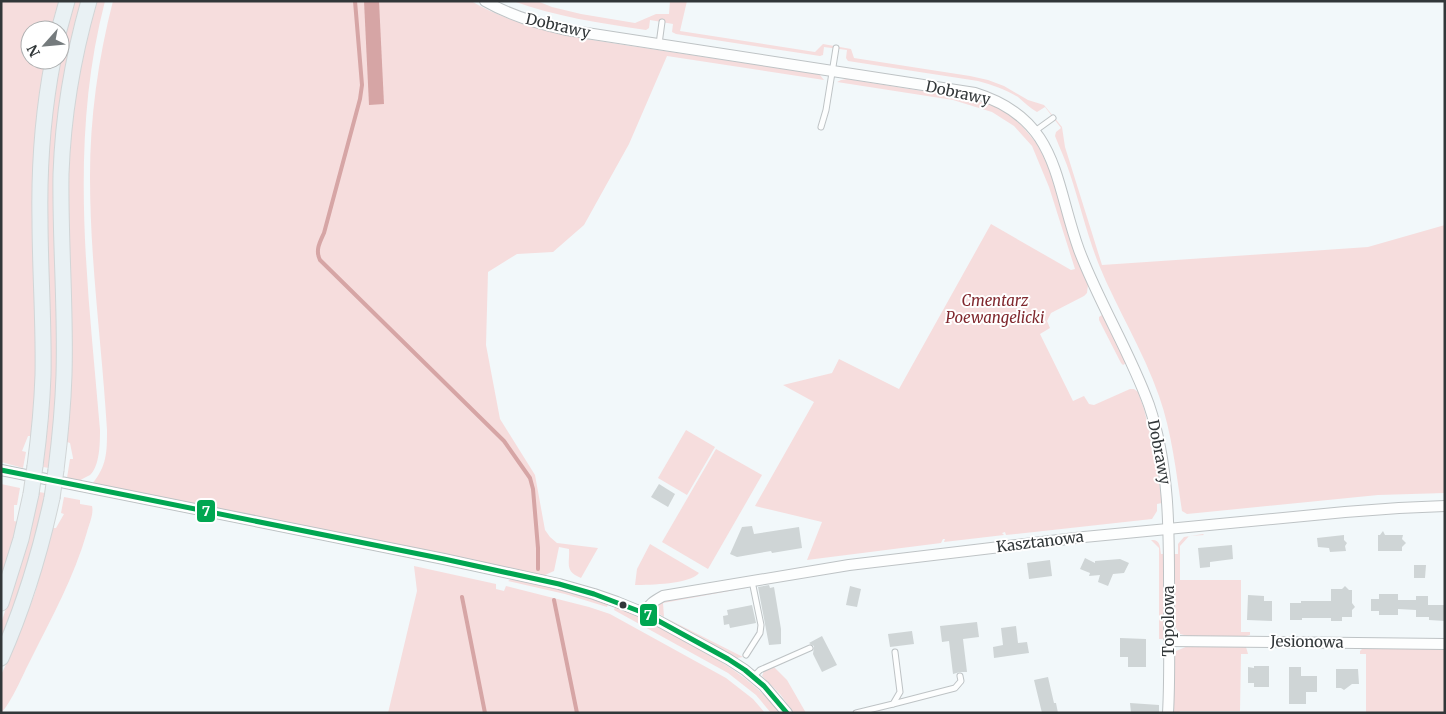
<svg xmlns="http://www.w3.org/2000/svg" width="1446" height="714" viewBox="0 0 1446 714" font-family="Merriweather,serif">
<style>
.green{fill:#f6dddd}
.water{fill:#d6a5a5}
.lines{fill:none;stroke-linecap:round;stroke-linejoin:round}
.stream{stroke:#d6a5a5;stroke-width:4}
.building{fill:#cfd5d6}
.service-casing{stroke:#bec3c5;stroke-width:7}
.minor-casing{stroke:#bec3c5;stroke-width:12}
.primary-casing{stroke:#d1d5d6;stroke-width:17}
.service{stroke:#fdfefe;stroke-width:5}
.minor{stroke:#fdfefe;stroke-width:10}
.primary{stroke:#e9f1f4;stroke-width:15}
.primary-bridge-casing{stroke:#d1d5d6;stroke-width:17;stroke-linecap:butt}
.primary-bridge{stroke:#e9f1f4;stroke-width:15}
.bus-1-casing{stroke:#fff;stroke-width:9}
.bus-1{stroke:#00a651;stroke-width:5}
.bus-dot{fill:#323739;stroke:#fff;stroke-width:2}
.labels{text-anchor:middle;stroke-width:4;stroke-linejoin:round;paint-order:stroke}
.street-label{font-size:15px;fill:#323739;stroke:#fff}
.park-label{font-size:15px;font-style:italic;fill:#80282e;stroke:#fff}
.line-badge{stroke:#fff;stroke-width:2}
.badge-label{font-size:14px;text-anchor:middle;font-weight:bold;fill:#fff}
</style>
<rect width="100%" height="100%" fill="#f2f8fa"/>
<g class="green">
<polygon points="1,1 59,1 52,30 30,30 30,60 46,60 36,122 33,170 36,373 33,436 28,436 22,451 26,452 23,468 1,462"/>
<path d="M74,1H81C65,57 56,115 54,173C52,248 59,322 56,397C55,420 51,445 49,468L43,467C47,436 50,405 51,373C51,305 44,237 48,169C50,112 59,56 74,1Z"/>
<path d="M96,1H105C68,143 88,286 100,430C100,442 100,466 90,475C86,477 82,479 79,481L67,478L70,459H73V458L70,443L67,442C69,419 71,397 71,374C72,291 63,207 72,124C76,82 86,42 96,1Z"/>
<path d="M113,1H471C528,34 594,40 658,50C711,58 764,66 817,74L820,75L824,80L667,56L629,144L584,225L553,252L517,254L488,272L486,345L500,419L535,475L545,530L550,537L557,543L598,548L581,578C564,571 570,564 569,549L559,547L554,571L543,576L92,484C107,466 107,452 107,430C102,346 90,262 90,177C90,118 98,59 113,1Z"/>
<path d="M513,1H537L552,7L581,14L635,23L656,14H669L670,1H687L680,31L815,52L823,44L851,49L854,58L970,76L988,80L1004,86L1028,100L1044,105L1062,127L1065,147L1102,265L1368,247L1445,225V493L1378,495L1187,514L1182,511C1176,472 1172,433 1159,396C1143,350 1117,309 1099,265C1087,235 1080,204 1070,174C1066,161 1060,149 1055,136L1056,132L1061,128L1045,107L1037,112C1030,108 1024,102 1018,97C1005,89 992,85 978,81L848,61L846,58L847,50L824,47L823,55L820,56L676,34L672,32L673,24L650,20L649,28L646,30C601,23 556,17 513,1Z"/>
<polygon points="847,79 972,99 999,108 1011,116 1022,126 1038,145 1049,169 1074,251 1088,285 1087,293 1084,296 1051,313 1047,321 1050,328 1040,334 1073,401 1084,396 1089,404 1094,405 1130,389 1134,389 1138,392 1144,409 1155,454 1162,503 1157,504 1157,511 1152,519 1006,535 1005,532 1002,533 1004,535 944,542 945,539 943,539 941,543 807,560 822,522 755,506 814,402 783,385 832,373 839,359 899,389 991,224 1071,270 1075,269 1049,187 1032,146 1014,126 992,112 953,100 837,82 841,80"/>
<polygon points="1102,315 1126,363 1123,365 1121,363 1099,320 1099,317"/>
<polygon points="686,430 715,447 687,495 658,478"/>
<polygon points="716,449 762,475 708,569 662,542"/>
<polygon points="1,484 20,488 17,505 14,505 14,521 18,522 1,581"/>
<path d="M39,492L45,493C35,545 20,591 1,641V623L24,556Z"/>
<path d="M64,497L80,500V504L92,506C94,514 89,524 87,532C74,577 52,617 31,659C23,674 12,702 1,713V675L16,643L35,593L53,528H56L64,514L61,513Z"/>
<polygon points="1203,534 1204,535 1189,536 1180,546 1180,580 1241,580 1241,632 1250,632 1250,635 1246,636 1188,636 1180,634 1174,625 1174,554 1178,554 1178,544 1184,537"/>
<path d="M1151,540C1160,539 1160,546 1161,554H1164L1163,639H1159V548Z"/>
<path d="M650,544L699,573C690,584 650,585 635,585L637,569Z"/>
<polygon points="414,566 496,584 496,589 504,591 506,586 589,607 610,614 726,678 753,699 765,713 388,713 417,591"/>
<polygon points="511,579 566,591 608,604 607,607 565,594 508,581"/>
<polygon points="746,587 746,588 663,603 664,617 743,657 737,658 664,617 658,613 656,609 659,603 666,601"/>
<path d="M615,607C637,615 658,626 678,637C716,658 753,678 780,713H771L756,695L728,673L614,610Z"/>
<polygon points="1188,646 1246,647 1248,654 1241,654 1240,711 1180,711 1179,713 1173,713 1173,657 1176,651"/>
<polygon points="1363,648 1445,649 1445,713 1366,713 1366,654 1360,654 1360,651"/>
<polygon points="774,667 787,680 806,713 794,713 780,694 762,676 764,671"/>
</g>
<polygon class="water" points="364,1 379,1 384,104 369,105"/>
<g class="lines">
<g class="stream">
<path d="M355,1L362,85L360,99L324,233C320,242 315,250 320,260L504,441L530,478L533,489L538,548V569"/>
<polyline points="462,597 485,713"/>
<polyline points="554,600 577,713"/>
</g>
</g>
<g class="building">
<polygon points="659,484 675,494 668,507 651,497"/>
<polygon points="752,526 754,534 799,527 802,548 772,553 771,551 737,557 730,554 742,527"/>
<polygon points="1383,531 1385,535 1403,535 1402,539 1406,543 1402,547 1402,551 1378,551 1378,535 1380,535"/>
<polygon points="1344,535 1344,540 1347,543 1345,546 1346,551 1330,552 1329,548 1318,547 1317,538"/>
<polygon points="1232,545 1233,559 1210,562 1210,567 1200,568 1198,548"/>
<polygon points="1085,558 1095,563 1095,561 1120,559 1129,563 1124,573 1113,574 1108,586 1098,582 1100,575 1089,576 1090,573 1080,569"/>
<polygon points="1050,560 1052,576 1029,579 1027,563"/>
<polygon points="1414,565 1426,565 1425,578 1414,578"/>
<polygon points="769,585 770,588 774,587 781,629 781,644 769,645 758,587"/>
<polygon points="850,586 861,589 857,607 846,605"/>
<polygon points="1345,586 1349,590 1352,590 1352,603 1355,607 1352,610 1352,617 1342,617 1342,621 1331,621 1331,618 1302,618 1302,620 1290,620 1290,603 1301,603 1301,601 1331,601 1331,589 1342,589"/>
<polygon points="1379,594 1398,594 1398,600 1416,600 1416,596 1428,596 1428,605 1445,605 1445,621 1429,620 1429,617 1416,617 1416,610 1398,609 1398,615 1379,615 1379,611 1371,611 1371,599 1379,599"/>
<polygon points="1248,595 1264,596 1264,601 1272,601 1272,621 1247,620"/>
<polygon points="752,605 756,623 730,628 729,624 724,625 723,616 728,615 727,610"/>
<polygon points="977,622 979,637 963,639 967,672 960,672 953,674 949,641 942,642 940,626"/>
<polygon points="1016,626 1018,643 1027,642 1029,653 994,658 993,647 1003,645 1001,628"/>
<polygon points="912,631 914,644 890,647 888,634"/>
<polygon points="822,636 837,665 822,672 813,654 814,646 809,643"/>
<polygon points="1120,638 1146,639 1146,667 1128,667 1128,657 1120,657"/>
<polygon points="1254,666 1269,666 1269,687 1254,687 1254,683 1248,683 1248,667 1254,668"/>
<polygon points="1289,667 1301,667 1301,676 1317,676 1317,692 1306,692 1306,704 1289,704"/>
<polygon points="1336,669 1358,669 1359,684 1352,684 1344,690 1341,688 1336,688"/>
<polygon points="1048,677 1054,703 1056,703 1058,713 1042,713 1034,680"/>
<polygon points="1130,703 1159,705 1159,713 1131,713"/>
</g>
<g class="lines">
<g class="service-casing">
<g id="service">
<polyline points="659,44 662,22"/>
<polyline points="821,127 826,110 836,48"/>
<polyline points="1035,131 1053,118"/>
<polyline points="746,655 760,633 761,625 752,581"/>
<polyline points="753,677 760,670 810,648"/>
<polyline points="893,704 955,688 961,681 960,676"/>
<polyline points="856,713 893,704 900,692 895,652"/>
</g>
</g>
<g class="minor-casing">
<g id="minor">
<path d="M485,1C511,16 538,24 567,30L975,93C1059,119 1054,181 1079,250C1099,303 1130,352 1149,405C1171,470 1169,540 1169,607C1169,642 1170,678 1168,713"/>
<polyline points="1,470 444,559 559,584 594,594 617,602 644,613 728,659 745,670 764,686 787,713"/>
<path d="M644,613C649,604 654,601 663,596L849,565L1084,537L1345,512L1399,508L1445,506"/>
<polyline points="1169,641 1445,644"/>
</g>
</g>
<g class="primary-casing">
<g id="primary">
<polyline points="59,30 67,1"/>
<path d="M35,466C39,436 42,406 43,375C44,323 40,271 40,219C39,166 43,112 53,60"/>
<path d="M56,470C60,438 63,407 64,375C66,308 60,241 61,174C63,115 73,57 89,1"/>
<polyline points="1,603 21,539 31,494"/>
<path d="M1,658C24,606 40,553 52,498"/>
</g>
</g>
<use href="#service" class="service"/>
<use href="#minor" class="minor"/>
<use href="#primary" class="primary"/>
<g class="primary-bridge-casing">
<g id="primary-bridge">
<polyline points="31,494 35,466"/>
<polyline points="52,498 56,470"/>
</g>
</g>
<use href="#primary-bridge" class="primary-bridge"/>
<g class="bus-1-casing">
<polyline id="bus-1" points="1,470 444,559 559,584 594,594 644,613 728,659 745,670 764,686 787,713"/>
</g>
<use href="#bus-1" class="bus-1"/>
</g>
<circle class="bus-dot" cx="623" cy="605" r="4.5"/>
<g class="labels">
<g class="street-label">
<text transform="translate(558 26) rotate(13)" y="5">Dobrawy</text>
<text transform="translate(958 93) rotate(12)" y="5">Dobrawy</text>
<text transform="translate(1159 452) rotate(79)" y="5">Dobrawy</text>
<text transform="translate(1040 542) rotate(-7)" y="5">Kasztanowa</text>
<text transform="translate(1169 621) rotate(-90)" y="5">Topolowa</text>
<text transform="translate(1307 642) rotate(1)" y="5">Jesionowa</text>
</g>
<g class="park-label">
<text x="995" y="306">Cmentarz<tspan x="995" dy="17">Poewangelicki</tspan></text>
</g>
</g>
<g class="line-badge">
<rect x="196" y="499" width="20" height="24" rx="5" fill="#00a651"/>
<rect x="639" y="603" width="19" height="24" rx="5" fill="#00a651"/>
</g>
<g class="badge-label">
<text x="206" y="516">7</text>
<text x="648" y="620">7</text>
</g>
<rect width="1446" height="714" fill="none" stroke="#323739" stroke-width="5"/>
<g transform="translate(45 45) rotate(243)"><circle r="24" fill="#ffffff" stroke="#adafb0"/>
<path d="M0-4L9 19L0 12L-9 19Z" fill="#757b7d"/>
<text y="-8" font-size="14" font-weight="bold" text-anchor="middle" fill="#323739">N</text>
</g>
</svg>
